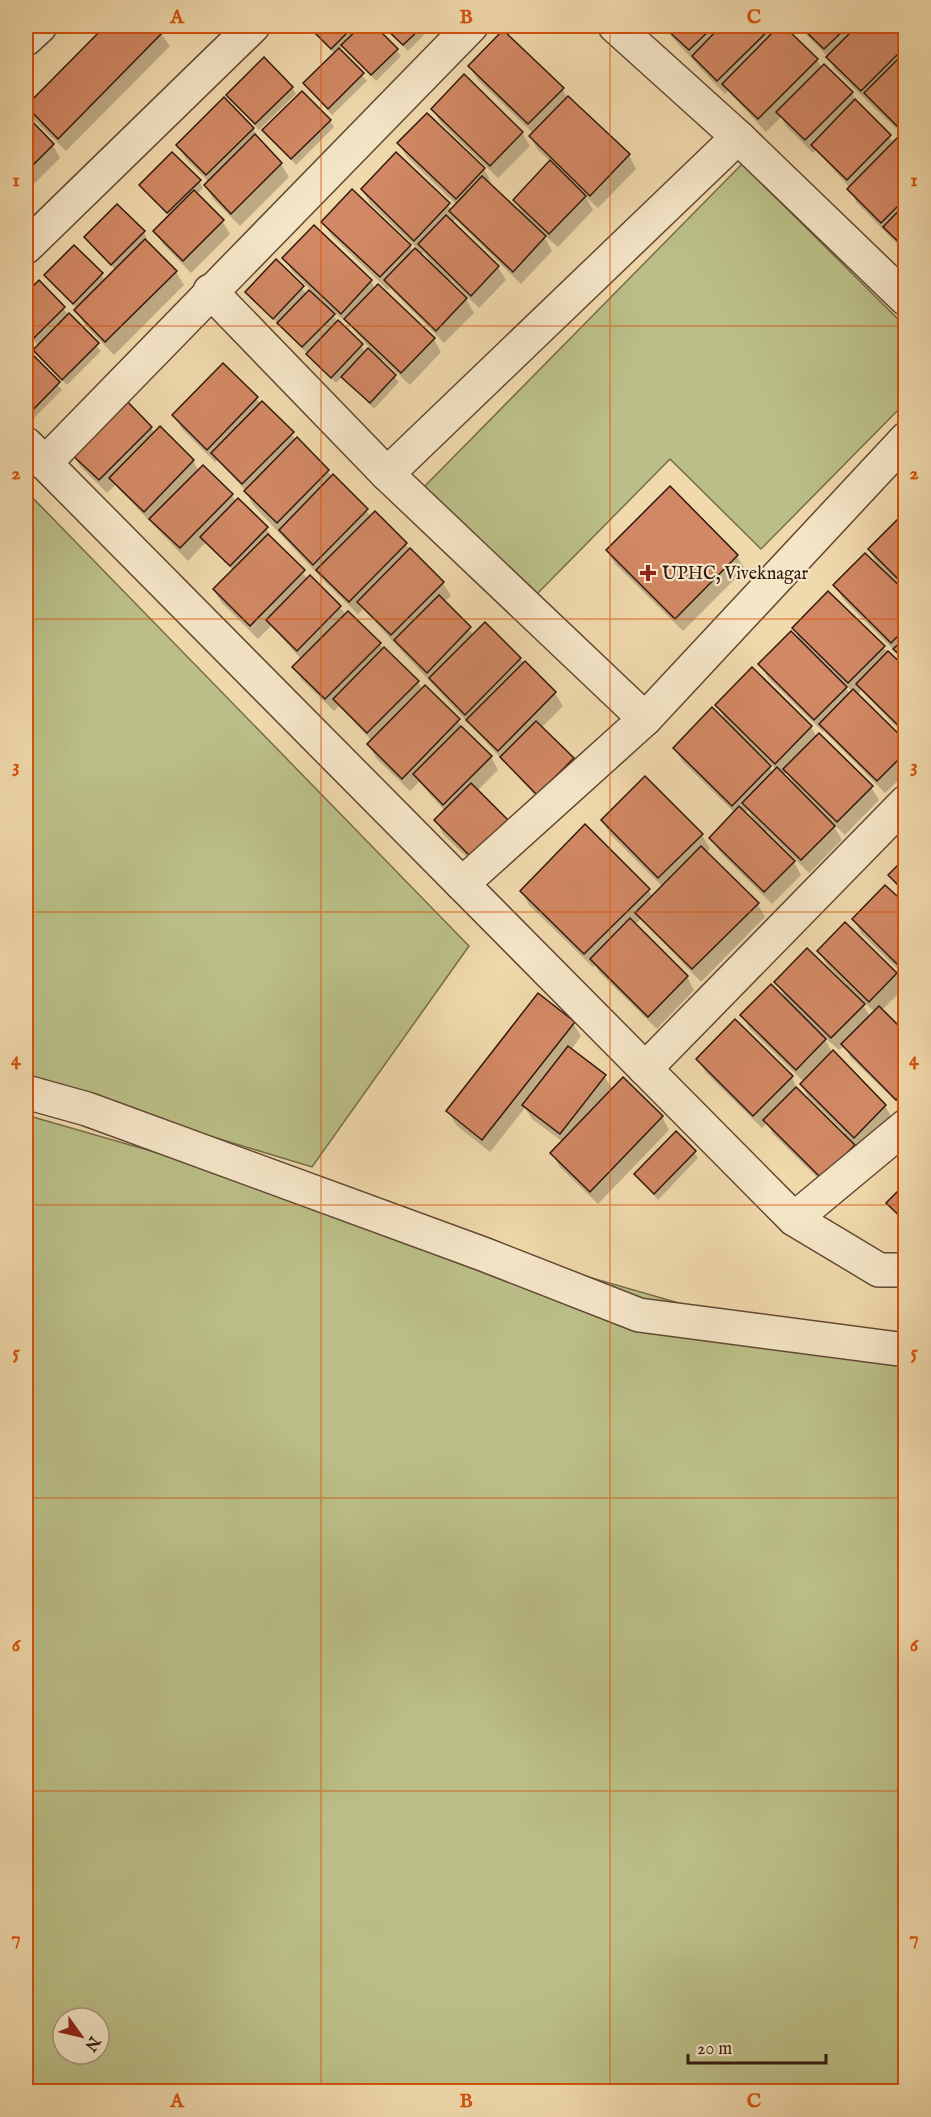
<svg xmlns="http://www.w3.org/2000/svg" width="931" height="2117" viewBox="0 0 931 2117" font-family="'IM FELL English',serif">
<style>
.green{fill:#bbbf87;stroke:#766c4a;stroke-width:1.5;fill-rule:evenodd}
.shadow{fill:#0003;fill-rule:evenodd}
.building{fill:#d28864;stroke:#32180d;stroke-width:1.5}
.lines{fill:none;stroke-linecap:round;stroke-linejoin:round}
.minor-casing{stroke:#624834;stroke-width:36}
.minor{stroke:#f5e6c8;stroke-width:33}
.grid{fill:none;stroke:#d6520c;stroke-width:1.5;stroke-opacity:0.55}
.poi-dot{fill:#8f2418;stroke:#f5e6c8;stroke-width:2}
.labels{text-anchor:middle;stroke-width:4.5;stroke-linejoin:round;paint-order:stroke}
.poi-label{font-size:18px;fill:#32180d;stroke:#f5e6c8;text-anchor:start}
.neatline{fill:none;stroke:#d6520c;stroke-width:2}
.grid-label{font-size:20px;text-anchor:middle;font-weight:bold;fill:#d6520c}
</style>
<rect width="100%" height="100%" fill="#f0d9ab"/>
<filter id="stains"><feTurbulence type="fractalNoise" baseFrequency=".00333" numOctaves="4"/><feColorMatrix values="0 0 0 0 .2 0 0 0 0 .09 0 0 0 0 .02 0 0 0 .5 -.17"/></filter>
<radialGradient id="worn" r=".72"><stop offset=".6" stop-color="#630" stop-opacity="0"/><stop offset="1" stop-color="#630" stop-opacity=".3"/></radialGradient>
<g class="green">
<polygon points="742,164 905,326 905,403 761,549 670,459 535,596 424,487"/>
<polygon points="26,491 469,946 312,1167 26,1080"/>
<path d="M26,1115L894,1365L905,1366V2091H26ZM63,2018H99V2054H63Z"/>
</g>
<g class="shadow">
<polygon points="107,26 155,26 170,46 66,151 34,120 27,107"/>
<polygon points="162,26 180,26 171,34"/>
<polygon points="307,26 373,26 401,56 376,81 343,46 339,50 367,81 332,115 305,84 335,54"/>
<polygon points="382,26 433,26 408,51"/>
<polygon points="662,26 782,26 817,60 822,68 852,93 858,104 894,143 906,149 906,253 856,202 850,188 816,150 813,153 786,126 781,117 766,132 728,91 725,94 701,69"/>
<polygon points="798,26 906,26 906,138 835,70 828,57"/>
<path d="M470,67L562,89L567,97L629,155L636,169L598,208L585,196L593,210L558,247L542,233L552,251L521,284L455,219L452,223L498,267L506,280L479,308L451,280L449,283L466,299L474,313L444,343L390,288L388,290L331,235L323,222L410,246L413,252L417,248L370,203L362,190L396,154L452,210L457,205L407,157L399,144L484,169L491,182L489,184L524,216L514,200L551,162L538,150L530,136L533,133L478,80ZM424,252L431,264L421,255Z"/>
<polygon points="292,88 296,94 259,130 228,95"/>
<polygon points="433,110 522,133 530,146 498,178 441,123"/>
<polygon points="26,117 52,144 60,158 26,192"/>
<polygon points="330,121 334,127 296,165 264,130"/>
<polygon points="253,129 260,142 281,164 289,177 240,226 213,199 206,185 209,182 186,159 178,146"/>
<polygon points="199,181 203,188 196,195 222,221 230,234 191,273 163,244 155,231 170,217 141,185"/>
<path d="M314,227L371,281L375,289L434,339L441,352L410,385L383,360L381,362L399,382L374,409L343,376L336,383L247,292L276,261L307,294L311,290L292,271L284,258ZM330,309L350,325L370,348L366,352L337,321Z"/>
<polygon points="144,232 147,239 145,241 176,272 184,285 114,355 84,324 77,309 46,275 101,274 105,281 116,271 86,237"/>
<polygon points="39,282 101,351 67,385 38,356 35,350 39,346 26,332 26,295"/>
<polygon points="26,345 29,353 62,390 27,425"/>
<polygon points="223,365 371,516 375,513 443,583 451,596 444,602 474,635 520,659 555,693 563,706 541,728 572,759 580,772 546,807 363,609 358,614 326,583 253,505 246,491 217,460 215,462 182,429 174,416"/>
<polygon points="151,428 155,434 160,428 193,461 199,471 232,495 236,502 266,528 270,534 268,536 308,579 379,644 418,682 422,690 425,687 491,757 498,770 477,791 507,820 515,834 480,870 443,834 436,820 445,811 419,782 410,791 376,758 369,744 372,741 339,706 334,711 302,680 294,667 302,660 271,626 258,639 222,603 214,590 233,570 205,543 188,561 115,485 107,493 80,466 72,453"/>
<polygon points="906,520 906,665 898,654 843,599 835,585 879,567 869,550"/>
<polygon points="607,551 737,556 745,569 683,631 615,564"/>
<path d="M793,628L883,647L906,671V737L861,690L857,695L906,743V773L885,793L824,731L823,732L768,678L760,664L802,643ZM845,684L852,692L850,694L844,685Z"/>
<path d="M717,705L811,727L817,737L871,787L879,800L845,835L832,823L842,840L809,873L767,831L765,834L794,862L801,875L772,904L719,851L711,838L735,813L682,761L675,748L727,723ZM768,761L776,770L773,773L767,762ZM787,772L795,786L783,776ZM748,810L755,823L745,813Z"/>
<polygon points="645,778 702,835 710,849 706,852 757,903 765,917 701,982 641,919 634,925 687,977 694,990 657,1029 599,972 595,965 593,967 529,905 522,891 648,890 653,897 663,887 610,834 603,821"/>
<polygon points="906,859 906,897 890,876"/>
<polygon points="906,907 906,977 861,933 854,919"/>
<path d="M845,924L896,974L904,988L881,1011L906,1035V1111L851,1058L844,1046L839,1050L823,1036L832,1052L885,1106L893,1119L862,1150L850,1140L861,1159L830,1190L773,1134L767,1123L762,1128L706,1073L698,1059L792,1077L798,1092L843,1136L845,1133L809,1098L801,1084L804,1082L750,1029L742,1015L787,1000L776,982L844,986L846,984L827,965L819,951ZM860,999L875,1012L870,1017Z"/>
<polygon points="573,1023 581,1036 571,1050 604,1076 613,1090 662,1117 669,1130 598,1204 560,1167 552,1153 563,1142 532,1119 525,1108 490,1152 456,1125 448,1111"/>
<polygon points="694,1152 698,1158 658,1200 635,1174"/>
<polygon points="906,1185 906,1227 888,1203"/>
</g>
<g class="building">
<polygon points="105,26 157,26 163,32 58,139 26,106"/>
<polygon points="308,26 354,26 331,49"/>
<polygon points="361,26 375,26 398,49 371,75 341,45"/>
<polygon points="383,26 423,26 403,45"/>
<polygon points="663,26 714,26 689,50"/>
<polygon points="721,26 773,26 717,81 692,56"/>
<polygon points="779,26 784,26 818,59 758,119 722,84"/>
<polygon points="800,26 848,26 824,49"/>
<polygon points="857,26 906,26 906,46 861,91 826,57"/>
<polygon points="503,30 564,88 528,124 468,66"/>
<polygon points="339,48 364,73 328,109 303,83"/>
<polygon points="906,51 906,121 899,128 864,93"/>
<polygon points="264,57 293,87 255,124 226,95"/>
<polygon points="824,64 853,92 805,140 776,112"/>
<polygon points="464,74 523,132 490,166 431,109"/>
<polygon points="302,91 331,120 291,159 262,130"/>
<polygon points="568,96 630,154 590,196 529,136"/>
<polygon points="224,97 254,128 206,175 176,145"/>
<polygon points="855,99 891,135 847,180 811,145"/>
<polygon points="427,113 485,168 456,199 397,143"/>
<polygon points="26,115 54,144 26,172"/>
<polygon points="255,134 282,163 231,214 204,185"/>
<polygon points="897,138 906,147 906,198 881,223 847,189"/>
<polygon points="172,152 201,180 167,213 139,185"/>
<polygon points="396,152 450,203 414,241 361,189"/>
<polygon points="550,160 586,196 549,234 513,200"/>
<polygon points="482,176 546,236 513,272 449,211"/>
<polygon points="352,189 411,245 380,277 321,222"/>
<polygon points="194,190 224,220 183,261 153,231"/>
<polygon points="906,203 906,249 883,227"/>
<polygon points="117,204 145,231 111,265 84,237"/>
<polygon points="446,215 499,266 471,296 418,244"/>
<polygon points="314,225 372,280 341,314 282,258"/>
<polygon points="145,239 177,271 105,342 74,310"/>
<polygon points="74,245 103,273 73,304 44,275"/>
<polygon points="415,248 467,298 436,331 384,280"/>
<polygon points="276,259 304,286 273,319 245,292"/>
<polygon points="39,280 65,307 33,339 26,331 26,293"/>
<polygon points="378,284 435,338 401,373 344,319"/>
<polygon points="309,290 335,314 302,347 277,323"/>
<polygon points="69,313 99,343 62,380 33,350"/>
<polygon points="338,320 363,344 331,378 306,354"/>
<polygon points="368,348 396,375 370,403 341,377"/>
<polygon points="31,353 60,382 26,417 26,358"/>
<polygon points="223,363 258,397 207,450 172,415"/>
<polygon points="124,398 152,427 99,480 70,453"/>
<polygon points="262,401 294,432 242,484 211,453"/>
<polygon points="160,426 194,460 144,512 109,478"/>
<polygon points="297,437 329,470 277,523 244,491"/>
<polygon points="203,465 233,494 180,548 149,519"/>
<polygon points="333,474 368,509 313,565 279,530"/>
<polygon points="670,486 738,555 675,619 606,550"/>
<polygon points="238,498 268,527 230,566 200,537"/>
<polygon points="375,511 407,543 349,602 316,570"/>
<polygon points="902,515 906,518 906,587 868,549"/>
<polygon points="268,534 305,570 250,626 213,589"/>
<polygon points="410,548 444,582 391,635 357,602"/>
<polygon points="865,553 906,592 906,628 891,643 833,585"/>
<polygon points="310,575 341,606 297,651 266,620"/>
<polygon points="828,591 885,646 848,683 792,628"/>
<polygon points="439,595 471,627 427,673 394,640"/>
<polygon points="348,611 381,643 325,699 292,667"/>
<polygon points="485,622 521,658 465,715 429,678"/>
<polygon points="791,631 847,687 814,720 758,664"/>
<polygon points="906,637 906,661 893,649"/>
<polygon points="384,647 419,681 367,733 333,699"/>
<polygon points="888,651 906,668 906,733 856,684"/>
<polygon points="525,661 556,692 498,751 466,720"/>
<polygon points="752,667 812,726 775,764 715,705"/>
<polygon points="425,685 460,719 402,779 367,744"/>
<polygon points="853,689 906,741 906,752 877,781 819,724"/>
<polygon points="712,707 771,766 732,806 673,748"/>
<polygon points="536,721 574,758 537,795 500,757"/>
<polygon points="461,726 492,756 443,805 413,774"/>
<polygon points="819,733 873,786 837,822 783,769"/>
<polygon points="777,767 835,826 801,860 742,803"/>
<polygon points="645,776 703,834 658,878 601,820"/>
<polygon points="471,783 508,820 471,857 434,820"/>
<polygon points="739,806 795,861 764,892 709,838"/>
<polygon points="585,824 650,889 584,954 520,891"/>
<polygon points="701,846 759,903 692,969 635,913"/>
<polygon points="906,857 906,893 888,875"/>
<polygon points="885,885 906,904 906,967 903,970 852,919"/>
<polygon points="630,918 688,976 648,1017 590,959"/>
<polygon points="845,922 897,973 869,1002 817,951"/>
<polygon points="807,948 865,1004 831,1038 774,982"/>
<polygon points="771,984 826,1039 796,1070 740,1015"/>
<polygon points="538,993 575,1022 482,1140 446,1111"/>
<polygon points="879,1006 906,1033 906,1090 896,1100 841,1044"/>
<polygon points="735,1019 793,1076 753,1116 696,1059"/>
<polygon points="568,1046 606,1075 560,1134 522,1105"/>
<polygon points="833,1050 886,1105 854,1138 800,1084"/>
<polygon points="623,1077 663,1116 590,1192 550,1153"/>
<polygon points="796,1087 855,1145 821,1178 763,1120"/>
<polygon points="676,1131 696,1151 654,1194 634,1174"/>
<polygon points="906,1183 906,1222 886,1203"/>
</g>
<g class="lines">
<g class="minor-casing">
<g id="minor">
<polyline points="615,26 738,137 906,299"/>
<polyline points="26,39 40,26"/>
<polyline points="26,247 253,26"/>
<polyline points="210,291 387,474 645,719"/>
<polyline points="26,444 794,1219 879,1270 906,1270"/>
<polyline points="45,463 471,26"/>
<polyline points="387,474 738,137"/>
<polyline points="462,884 645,719 906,439"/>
<polyline points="645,1069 906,802"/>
<polyline points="26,1092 87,1109 483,1254 639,1315 906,1350"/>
<polyline points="794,1219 906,1126"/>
</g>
</g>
<use href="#minor" class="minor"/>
</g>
<path class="grid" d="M321,26V2092M610,26V2092M26,326H906M26,619H906M26,912H906M26,1205H906M26,1498H906M26,1791H906"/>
<path class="poi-dot" d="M645 564h6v6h6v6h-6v6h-6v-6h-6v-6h6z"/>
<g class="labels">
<g class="poi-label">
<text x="662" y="579">UPHC, Viveknagar</text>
</g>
</g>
<rect width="931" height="2117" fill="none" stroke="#f0d9ab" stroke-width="66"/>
<g transform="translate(81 2036) rotate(124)"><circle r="28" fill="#f5e6c8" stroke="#a7947d" stroke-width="1.5"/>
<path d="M0-4.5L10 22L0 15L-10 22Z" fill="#8f2418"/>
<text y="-9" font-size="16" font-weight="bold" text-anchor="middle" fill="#32180d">N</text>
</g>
<path d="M688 2054v9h138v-9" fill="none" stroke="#32180d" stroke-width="3"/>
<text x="697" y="2054" font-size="18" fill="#32180d" stroke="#f5e6c8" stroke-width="4.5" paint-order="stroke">20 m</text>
<rect x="33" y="33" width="865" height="2051" class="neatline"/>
<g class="grid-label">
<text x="177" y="23">A</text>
<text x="466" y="23">B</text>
<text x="754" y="23">C</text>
<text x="16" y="186">1</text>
<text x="914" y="186">1</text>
<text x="16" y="479">2</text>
<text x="914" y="479">2</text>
<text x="16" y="772">3</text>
<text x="914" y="772">3</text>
<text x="16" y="1065">4</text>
<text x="914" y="1065">4</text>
<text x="16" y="1358">5</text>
<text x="914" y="1358">5</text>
<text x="16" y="1651">6</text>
<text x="914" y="1651">6</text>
<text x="16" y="1944">7</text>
<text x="914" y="1944">7</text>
<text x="177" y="2107">A</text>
<text x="466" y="2107">B</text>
<text x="754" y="2107">C</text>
</g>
<rect width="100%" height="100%" filter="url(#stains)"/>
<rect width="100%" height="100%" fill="url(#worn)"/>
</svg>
